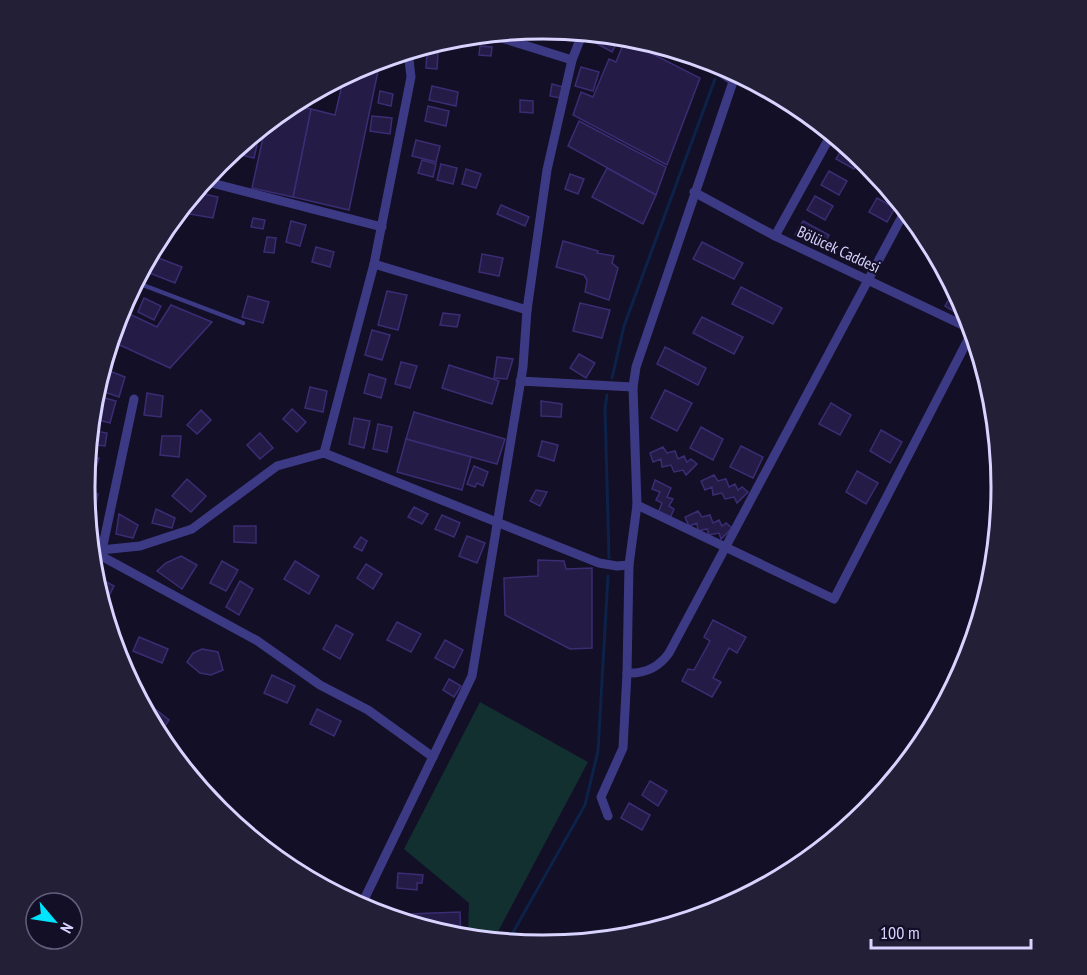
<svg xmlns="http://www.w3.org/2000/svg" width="1087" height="975" viewBox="0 0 1087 975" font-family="'PT Sans Narrow',sans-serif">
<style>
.green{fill:#12302f}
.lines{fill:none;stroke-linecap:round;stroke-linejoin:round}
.stream{stroke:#0c2248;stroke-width:3}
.building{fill:#241b47;stroke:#3b2d73;stroke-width:1.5}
.service{stroke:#3d3a85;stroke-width:4.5}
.minor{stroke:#3d3a85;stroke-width:9}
.labels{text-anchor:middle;stroke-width:4.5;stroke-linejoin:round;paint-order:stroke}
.street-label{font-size:16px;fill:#d9d4ff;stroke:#130f26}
.rim{fill:none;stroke:#d9d4ff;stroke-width:3}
</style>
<rect width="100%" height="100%" fill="#130f26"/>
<polygon class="green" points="480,702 588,762 493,941 479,940 468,934 469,903 404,849"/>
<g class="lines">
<g class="stream">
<polyline points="720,67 721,64"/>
<polyline points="612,378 624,326 715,79"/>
<polyline points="607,395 605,408 609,558"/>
<polyline points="507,943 585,805 598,751 608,576"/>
</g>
</g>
<g class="building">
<polygon points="593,33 620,36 612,52 590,40"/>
<polygon points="464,36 460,47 442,41 454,37"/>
<polygon points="625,40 700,78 667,165 573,115 581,92 593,97 609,59 616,62"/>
<polygon points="480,46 492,47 491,56 479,55"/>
<polygon points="427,52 438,52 437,69 426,68"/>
<polygon points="581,67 599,72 593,91 575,86"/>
<polygon points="360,68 378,71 349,210 293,197 311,109 335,115 344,76"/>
<polygon points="552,84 563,87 560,98 550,96"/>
<polygon points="432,86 458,92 456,106 429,100"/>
<polygon points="380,91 393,94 391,106 378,103"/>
<polygon points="520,100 533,101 533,113 520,112"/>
<polygon points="290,105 311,109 293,197 252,188 266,124"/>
<polygon points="428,106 449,111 446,126 425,121"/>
<polygon points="372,116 392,118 390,134 370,131"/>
<polygon points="579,121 666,167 656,195 568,146"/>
<polygon points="416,140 440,146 436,162 412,156"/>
<polygon points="244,142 257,145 254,158 241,155"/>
<polygon points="844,145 861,157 854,169 836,159"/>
<polygon points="422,160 436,164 433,177 418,173"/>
<polygon points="441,164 457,168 453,184 437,180"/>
<polygon points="607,168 656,195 643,224 592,197"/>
<polygon points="466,169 481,174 476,188 462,184"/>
<polygon points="829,171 847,181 839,195 821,185"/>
<polygon points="570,174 584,179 578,194 565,189"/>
<polygon points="195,192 218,197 213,218 183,213 184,205"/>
<polygon points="815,196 833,206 825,220 807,210"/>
<polygon points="877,198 895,208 887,222 869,212"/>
<polygon points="501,205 529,217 525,226 497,214"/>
<polygon points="253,218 265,220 263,229 251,227"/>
<polygon points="291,221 306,225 300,246 286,242"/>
<polygon points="803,221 829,235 822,248 795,235"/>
<polygon points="267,237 276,238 274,253 264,252"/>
<polygon points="563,241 598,251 597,253 614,256 612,263 618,268 609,300 585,292 587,280 584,275 556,267"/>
<polygon points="702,242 743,263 734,279 693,259"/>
<polygon points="316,247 334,252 330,267 312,262"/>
<polygon points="482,254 503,258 499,276 479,272"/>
<polygon points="153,256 182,267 175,283 147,272"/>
<polygon points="741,287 782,308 773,324 732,304"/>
<polygon points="387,291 407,295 398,330 378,325"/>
<polygon points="953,292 959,296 966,310 963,317 945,306"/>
<polygon points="248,296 269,302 263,323 242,317"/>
<polygon points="144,298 161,306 154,320 138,312"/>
<polygon points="580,303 610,310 602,338 573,331"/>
<polygon points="171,305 212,322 170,368 111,341 121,310 157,327"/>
<polygon points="443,313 460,315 457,327 440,325"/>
<polygon points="702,317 743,337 734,354 693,333"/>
<polygon points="372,330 390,335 382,360 365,355"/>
<polygon points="665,347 706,368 698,385 657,364"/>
<polygon points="579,354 595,363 586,378 570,368"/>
<polygon points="497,357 513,359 507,379 494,378"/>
<polygon points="401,362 417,366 410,388 395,384"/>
<polygon points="449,365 499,381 492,404 442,388"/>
<polygon points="102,368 125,377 119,397 96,389"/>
<polygon points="369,374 386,379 381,398 364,393"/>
<polygon points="310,387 327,391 323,412 305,408"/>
<polygon points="665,390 692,403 677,431 651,418"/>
<polygon points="147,393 163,396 161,417 144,415"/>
<polygon points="94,395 116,401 110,423 91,418"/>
<polygon points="541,401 562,404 561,417 541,416"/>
<polygon points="831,403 851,415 840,435 819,424"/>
<polygon points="292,409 306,422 297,432 283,419"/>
<polygon points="201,410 211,420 197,434 187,425"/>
<polygon points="414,412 505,439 497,464 406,439"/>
<polygon points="354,418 370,421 364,448 349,444"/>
<polygon points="378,424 392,427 387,452 373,449"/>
<polygon points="701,427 723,439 713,460 690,448"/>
<polygon points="90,430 107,433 105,446 89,444"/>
<polygon points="881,430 902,442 890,463 870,451"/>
<polygon points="260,433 273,448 260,459 247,445"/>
<polygon points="162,436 181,436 179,457 160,455"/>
<polygon points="406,439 471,457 462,490 397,472"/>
<polygon points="542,441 558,445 554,461 538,456"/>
<polygon points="741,446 763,457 753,478 730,467"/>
<polygon points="663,447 667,453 675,451 678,459 684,456 687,462 691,459 697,464 686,475 683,470 674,472 671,465 662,467 661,459 653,462 650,453"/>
<polygon points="88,456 99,458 94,476 86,474"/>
<polygon points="474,466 488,472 483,486 477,483 475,487 467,484"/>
<polygon points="857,471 878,483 866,504 846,492"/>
<polygon points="714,475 718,481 726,479 729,487 735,484 738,490 742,487 748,492 737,503 734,497 725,499 722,493 713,495 712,487 705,490 701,481"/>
<polygon points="187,479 206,496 191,512 172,496"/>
<polygon points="655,480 671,488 667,497 673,499 669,506 674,509 670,518 658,513 662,503 656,500 660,492 652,489"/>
<polygon points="536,490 547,492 540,506 530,501"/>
<polygon points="85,492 98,494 91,527 88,527"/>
<polygon points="414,507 428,514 422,524 408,517"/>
<polygon points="156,509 175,518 172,528 152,523"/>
<polygon points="698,511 702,517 710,515 713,523 719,520 722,526 726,523 732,528 721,539 719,533 709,535 707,529 698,531 697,523 689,526 685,517"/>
<polygon points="119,514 138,525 133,538 116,534"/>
<polygon points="442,515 460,523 454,537 435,529"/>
<polygon points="234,526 256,526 256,543 234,542"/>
<polygon points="89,532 97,534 95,546 90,545"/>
<polygon points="467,536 485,543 477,563 459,556"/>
<polygon points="361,537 367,541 362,551 354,547"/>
<polygon points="181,556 197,565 182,589 157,571 166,563"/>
<polygon points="538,560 564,561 566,569 592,568 592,648 570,649 505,615 504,578 538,576"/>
<polygon points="222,561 238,570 226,591 210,583"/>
<polygon points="295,561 319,576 309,594 284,579"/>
<polygon points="366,564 382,574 373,589 357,578"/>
<polygon points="99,578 114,586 103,607 96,586"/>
<polygon points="240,581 253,589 239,615 226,607"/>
<polygon points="713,620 746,637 737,653 729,648 713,678 721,682 712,697 682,681 688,669 694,670 710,641 704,637"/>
<polygon points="107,621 119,628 112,640"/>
<polygon points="397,622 421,634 411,652 387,640"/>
<polygon points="336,625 353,634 340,659 323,649"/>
<polygon points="139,637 168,649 162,663 133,651"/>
<polygon points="445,640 463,650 454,668 435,658"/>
<polygon points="202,649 218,652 223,670 211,675 200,673 187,662 193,653"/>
<polygon points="272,675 295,686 287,703 264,693"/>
<polygon points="449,679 461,686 454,697 443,690"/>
<polygon points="137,695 169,720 158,736"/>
<polygon points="317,709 341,721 334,736 310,724"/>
<polygon points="650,781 667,791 658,806 642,795"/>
<polygon points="629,803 650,815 642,830 621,818"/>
<polygon points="398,873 423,875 422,883 417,883 417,890 397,888"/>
<polygon points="460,912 461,937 453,937 381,915"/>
</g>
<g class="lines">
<g class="service">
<polyline points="689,54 732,83"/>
<polyline points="135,282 243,323"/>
</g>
<g class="minor">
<polyline points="489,34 572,60"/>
<polyline points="736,73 636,367 633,387 637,505 834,599 973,330"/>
<polyline points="204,181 382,227"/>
<polyline points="694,192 775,236 973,330"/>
<polyline points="775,236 832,133"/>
<polyline points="374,264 527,310"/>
<polyline points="520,381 633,387"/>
<polyline points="324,453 374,264 411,77 408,51"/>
<polyline points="102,550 134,399"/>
<polyline points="91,551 140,546 192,529 277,466 324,453 599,563 617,566 629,565"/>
<polyline points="92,551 256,640 320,685 368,710 433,757"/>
<path d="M627,673C645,674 659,667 669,653L906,209"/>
<polyline points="608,816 601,797 623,748 627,673 629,565 637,505"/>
<polyline points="360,908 472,676 523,367 527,310 547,170 572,60 583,32"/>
</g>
</g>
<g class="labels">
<g class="street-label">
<text transform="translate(839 249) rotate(25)" y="6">Bölücek Caddesi</text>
</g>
</g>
<path d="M0 0H1087V975H0ZM95 487a448 448 0 1 1 896 0a448 448 0 1 1-896 0Z" fill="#231f37" fill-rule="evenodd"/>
<path class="rim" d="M95 487a448 448 0 1 1 896 0a448 448 0 1 1-896 0Z"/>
<g transform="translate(54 921) rotate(119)"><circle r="28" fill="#130f26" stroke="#625e7d" stroke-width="1.5"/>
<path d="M0-4.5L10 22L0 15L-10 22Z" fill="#00e5ff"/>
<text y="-9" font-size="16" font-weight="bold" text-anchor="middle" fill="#d9d4ff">N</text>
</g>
<path d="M871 939v9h160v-9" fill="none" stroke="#d9d4ff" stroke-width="3"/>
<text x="880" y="939" font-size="18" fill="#d9d4ff" stroke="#130f26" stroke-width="4.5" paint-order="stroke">100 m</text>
</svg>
